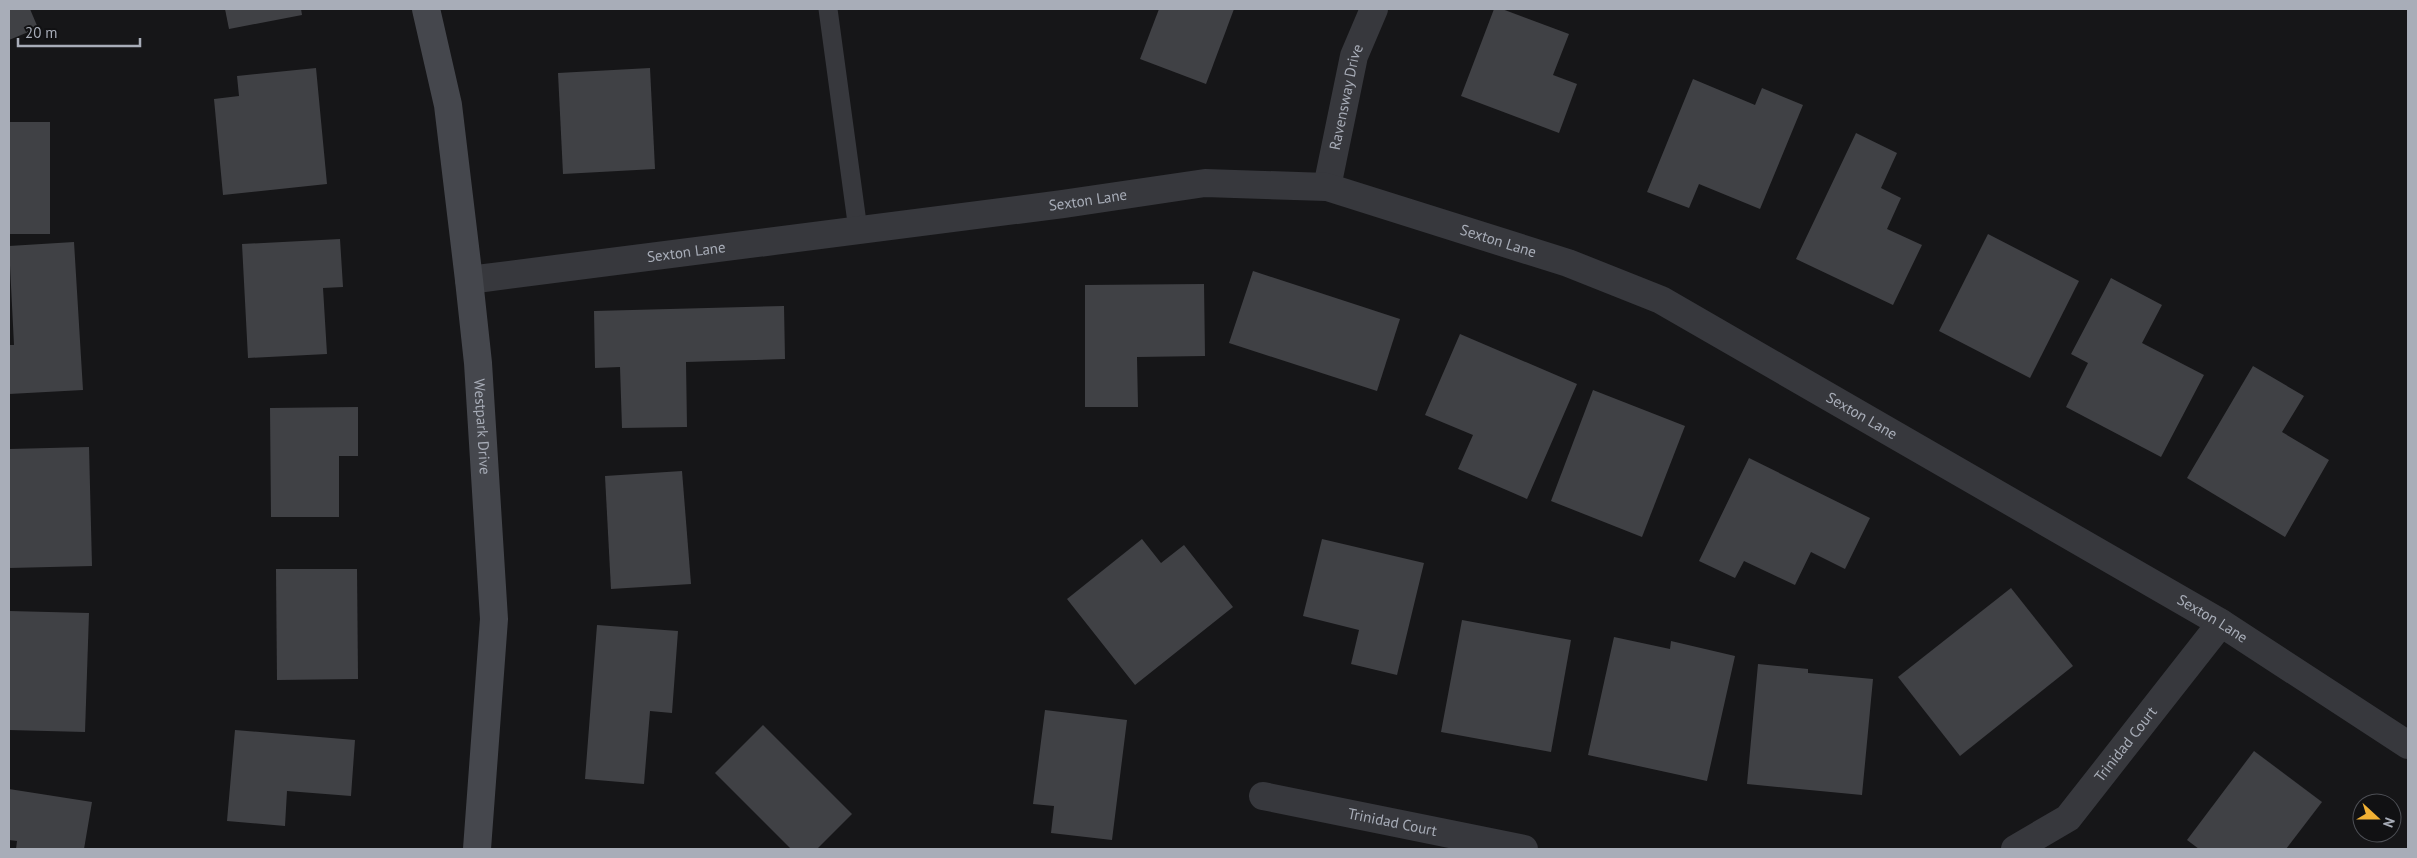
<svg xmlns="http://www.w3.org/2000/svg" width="2417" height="858" viewBox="0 0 2417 858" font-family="'PT Sans',sans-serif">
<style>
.building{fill:#404145}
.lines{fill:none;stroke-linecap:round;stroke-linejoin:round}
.lane{stroke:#37383d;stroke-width:19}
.street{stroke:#37383d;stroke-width:28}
.secondary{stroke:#45474d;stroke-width:28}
.labels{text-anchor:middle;stroke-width:5;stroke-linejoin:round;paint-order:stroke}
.street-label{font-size:15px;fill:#a8adb8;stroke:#111113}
</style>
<rect width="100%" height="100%" fill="#161618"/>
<g class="building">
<polygon points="9,9 30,9 38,28 9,40"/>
<polygon points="225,9 301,9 302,15 229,29"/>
<polygon points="1159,9 1234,9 1206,84 1140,59"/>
<polygon points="1494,9 1502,9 1569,34 1553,75 1577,84 1559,133 1461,96"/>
<polygon points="316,68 327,184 223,195 214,99 239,96 237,76"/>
<polygon points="650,68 655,169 563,174 558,73"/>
<polygon points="1693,79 1755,105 1762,88 1803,105 1760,209 1699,184 1689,208 1647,192"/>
<rect x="9" y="122" width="41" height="112"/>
<polygon points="1856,133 1897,153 1881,188 1901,198 1887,229 1922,245 1893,305 1796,259"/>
<polygon points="1988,234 2079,281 2030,378 1939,331"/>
<polygon points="340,239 343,287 323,288 327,354 248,358 242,244"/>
<polygon points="74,242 83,390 9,394 9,345 14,345 9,246"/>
<polygon points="1253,271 1400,319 1377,391 1229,343"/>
<polygon points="2111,278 2162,305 2142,343 2204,375 2161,457 2066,407 2088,363 2071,354"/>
<polygon points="1204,284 1205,356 1137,357 1138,407 1085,407 1085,285"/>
<polygon points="784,306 785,359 686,362 687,427 622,428 620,367 595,368 594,311"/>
<polygon points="1460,334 1577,384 1527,499 1458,469 1473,435 1425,415"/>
<polygon points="2253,366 2304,396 2282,432 2329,460 2285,537 2187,478"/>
<polygon points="1593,390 1685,426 1642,537 1551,501"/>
<polygon points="358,407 358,456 339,456 339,517 271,517 270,408"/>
<polygon points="89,447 92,566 9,568 9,449"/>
<polygon points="1749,458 1870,518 1845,569 1811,552 1795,585 1744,561 1735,578 1699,561"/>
<polygon points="682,471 691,584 611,589 605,476"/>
<polygon points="1142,539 1161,563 1184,545 1233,607 1135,685 1067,599"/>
<polygon points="1322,539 1424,563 1397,675 1351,664 1359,630 1303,616"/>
<polygon points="276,569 357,569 358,679 277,680"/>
<polygon points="2011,588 2073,666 1960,756 1898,677"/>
<polygon points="9,611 89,613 85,732 9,730"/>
<polygon points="1462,620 1571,640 1551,752 1441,732"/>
<polygon points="597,625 678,631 672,713 650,711 644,784 585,779"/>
<polygon points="1614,637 1670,649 1671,641 1735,656 1707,781 1588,755"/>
<polygon points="1758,664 1808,669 1808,673 1873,679 1862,795 1747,784"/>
<polygon points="1045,710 1127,720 1112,840 1051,833 1054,806 1033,804"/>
<polygon points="763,725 852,814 817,849 791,849 715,773"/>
<polygon points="235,730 355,740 351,796 287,791 285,826 227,821"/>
<polygon points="2254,751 2322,802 2286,849 2199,849 2187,840"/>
<polygon points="9,789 92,802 84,849 16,849 17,841 9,840"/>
</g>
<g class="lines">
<polyline class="lane" points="828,9 858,230"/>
<g class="street">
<path id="s1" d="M1327,187L1354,56L1374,9"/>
<path id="s2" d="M469,280L1063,204L1205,183L1327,187L1568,263L1661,300L2221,623L2408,745"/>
<path id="s3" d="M1263,796L1524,849"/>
<path id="s4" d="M2015,849L2068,818L2221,623"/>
</g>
<path class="secondary" id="s5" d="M426,9L448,105L469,280L478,363L494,619L477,849"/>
</g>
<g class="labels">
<g class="street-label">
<text dy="5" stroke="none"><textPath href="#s1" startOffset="92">Ravensway Drive</textPath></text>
<text dy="5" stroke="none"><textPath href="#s2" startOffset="624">Sexton Lane</textPath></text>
<text dy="5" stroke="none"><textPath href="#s2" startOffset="1044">Sexton Lane</textPath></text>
<text dy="5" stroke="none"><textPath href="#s2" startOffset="219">Sexton Lane</textPath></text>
<text dy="5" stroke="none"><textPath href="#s2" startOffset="1449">Sexton Lane</textPath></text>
<text dy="5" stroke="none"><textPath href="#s5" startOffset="422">Westpark Drive</textPath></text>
<text dy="5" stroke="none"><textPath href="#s2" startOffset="1854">Sexton Lane</textPath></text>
<text dy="5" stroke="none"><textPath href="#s4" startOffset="155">Trinidad Court</textPath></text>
<text dy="5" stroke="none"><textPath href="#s3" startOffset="132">Trinidad Court</textPath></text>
</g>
</g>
<rect width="2417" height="858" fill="none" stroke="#a8adb8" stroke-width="20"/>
<g transform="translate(2377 818) rotate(111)"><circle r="24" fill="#111113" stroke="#4d4f55"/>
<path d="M0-4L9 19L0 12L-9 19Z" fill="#f2b134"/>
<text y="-8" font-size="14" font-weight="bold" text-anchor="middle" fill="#a8adb8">N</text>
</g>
<path d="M18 38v8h122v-8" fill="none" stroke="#a8adb8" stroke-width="2.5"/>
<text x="25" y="38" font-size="15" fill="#a8adb8" stroke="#111113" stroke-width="4" paint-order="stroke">20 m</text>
</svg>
